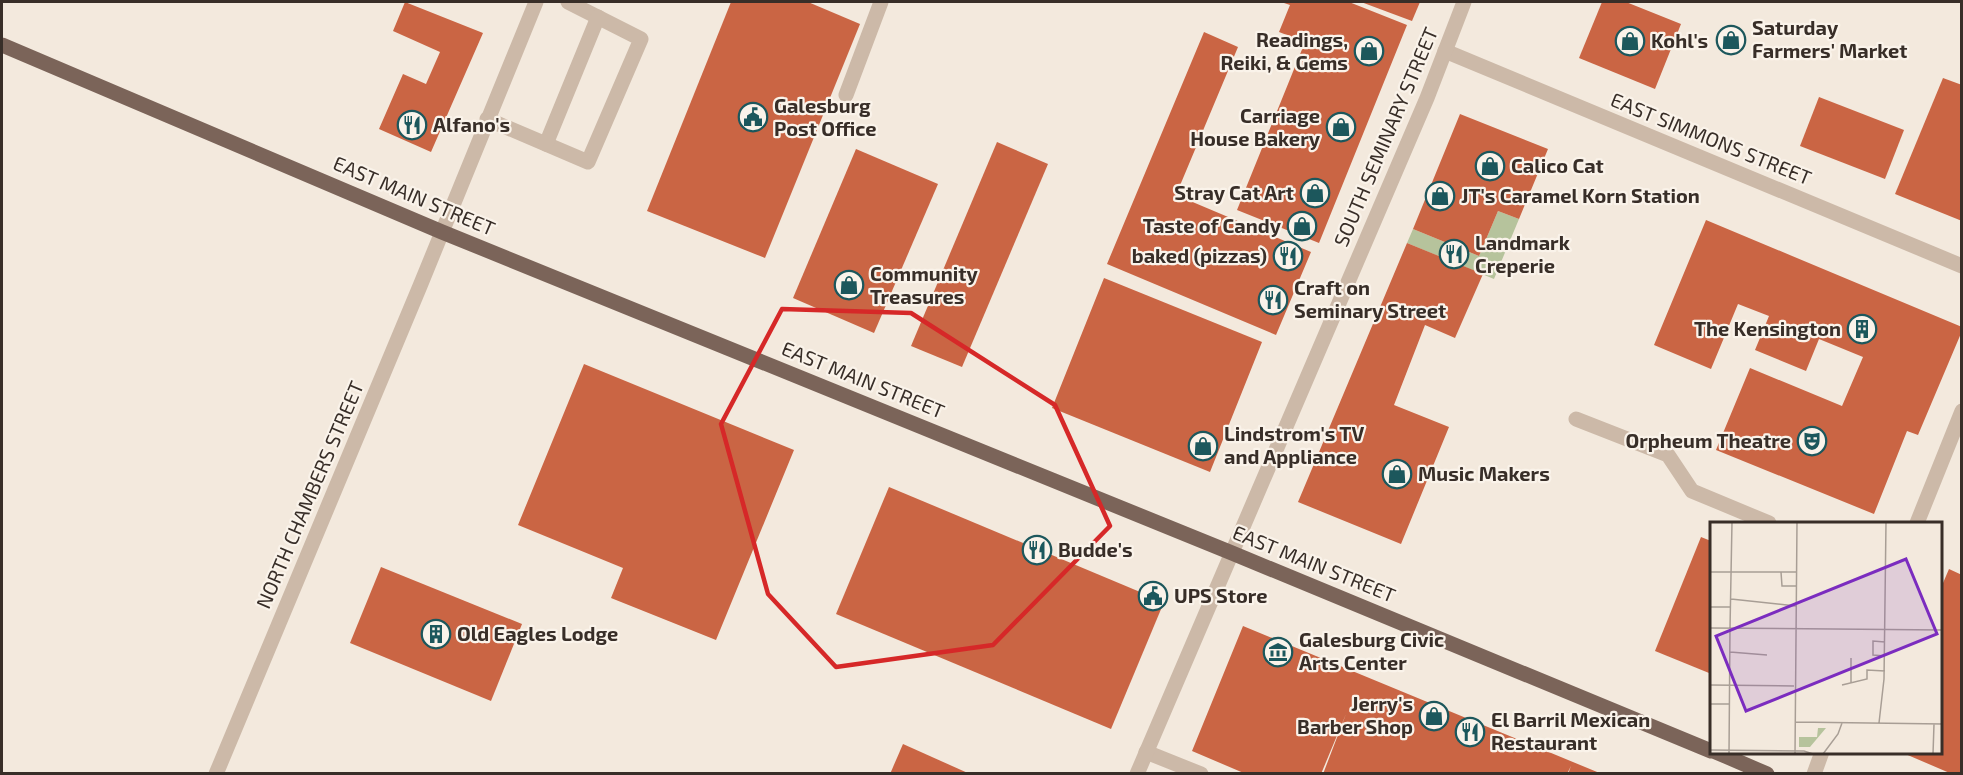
<svg xmlns="http://www.w3.org/2000/svg" width="1963" height="775" viewBox="0 0 1963 775" font-family="'Exo 2',sans-serif">
<style>
.green{fill:#b6c39c}
.building{fill:#ca6544}
.lines{fill:none;stroke-linecap:round;stroke-linejoin:round}
.minor{stroke:#ccb9a8;stroke-width:15}
.major{stroke:#7b6459;stroke-width:15}
.marked{fill:none;stroke:#d62828;stroke-width:4.5;stroke-linejoin:round}
.labels{text-anchor:middle;stroke-width:4.5;stroke-linejoin:round;paint-order:stroke}
.poi-label{font-size:20px;font-weight:bold;fill:#382e28;stroke:#faf3ea;text-anchor:start}
.street-label{font-size:20px;fill:#382e28;stroke:#faf3ea}
.inset-road{fill:none;stroke:#a89e95;stroke-width:1.5}
.view{fill:#7b2cbf;fill-opacity:0.15;stroke:#7b2cbf;stroke-width:3}
.inset-edge{fill:none;stroke:#382e28;stroke-width:3}
</style>
<rect width="100%" height="100%" fill="#f3e9dd"/>
<polygon class="green" points="1498,211 1519,219 1494,279 1407,243 1413,229 1479,256"/>
<g class="building">
<polygon points="405,2 483,33 431,152 379,129 403,74 426,84 440,52 393,31"/>
<polygon points="731,2 808,2 860,24 765,258 647,211"/>
<polygon points="1281,2 1349,2 1407,25 1319,243 1237,210 1305,42 1279,32 1290,5"/>
<polygon points="1361,2 1420,2 1412,21"/>
<polygon points="1602,2 1626,2 1681,24 1655,89 1579,58"/>
<polygon points="1204,32 1238,47 1176,195 1311,252 1276,335 1107,264"/>
<polygon points="1943,78 1962,85 1962,221 1895,194"/>
<polygon points="1819,97 1904,130 1885,179 1800,146"/>
<polygon points="1460,114 1548,149 1519,219 1498,211 1479,256 1413,229"/>
<polygon points="997,142 1048,164 962,367 911,346"/>
<polygon points="856,149 938,184 874,333 793,298"/>
<polygon points="1706,220 1962,327 1962,331 1918,435 1907,431 1874,514 1716,450 1750,368 1842,406 1863,357 1819,339 1806,371 1755,350 1769,316 1738,304 1711,369 1654,345"/>
<polygon points="1407,243 1483,274 1455,338 1425,325 1394,405 1449,427 1401,544 1298,502"/>
<polygon points="1104,278 1262,342 1210,472 1052,408"/>
<polygon points="584,364 794,450 716,640 611,598 623,568 518,525"/>
<polygon points="889,487 1164,602 1111,729 836,614"/>
<polygon points="1701,537 1711,541 1711,673 1709,673 1655,651"/>
<polygon points="381,567 522,624 491,701 350,643"/>
<polygon points="1949,569 1962,575 1962,774 1952,774 1903,753 1940,752 1940,590"/>
<polygon points="1243,626 1362,675 1602,774 1568,774 1571,766 1567,774 1323,774 1346,714 1321,774 1246,774 1192,751"/>
<polygon points="903,744 970,774 890,774"/>
</g>
<g class="lines">
<g class="minor">
<polyline points="1445,51 1962,266"/>
<polyline points="846,95 881,2"/>
<polyline points="487,119 588,162 641,39 568,2"/>
<polyline points="546,144 598,17"/>
<polyline points="1576,419 1668,455 1692,491 1769,523"/>
<polyline points="1917,523 1962,411"/>
<polyline points="1146,752 1201,774"/>
<polyline points="216,774 420,286 536,2"/>
<polyline points="1137,774 1427,98 1464,2"/>
<polyline points="1814,774 1822,752"/>
</g>
<g class="major">
<polyline points="2,45 442,232 1232,553 1711,751"/>
<polyline points="1716,752 1767,774"/>
</g>
</g>
<path class="marked" d="M782,309L911,313L1055,405L1110,526L993,645L836,667L768,594L721,424Z"/>
<defs>
<g id="shop-ring" transform="scale(1.5)"><circle r="9.5" fill="#faf3ea" stroke="#1c575c" stroke-width="1.5"/><path d="M-5-2.5h2.3a2.7 3.5 0 0 1 5.4 0H5L5.5 6h-11ZM-1.5-2.5h3a1.5 2.3 0 0 0-3 0Z" fill="#1c575c"/></g>
<g id="civic-ring" transform="scale(1.5)"><circle r="9.5" fill="#faf3ea" stroke="#1c575c" stroke-width="1.5"/><path d="M-.6-6.5H3V-4.5H.6V-3L4-1V1h2V6H-6V1h2V-1L-.6-3ZM-1.2 2.5V6h2.4V2.5Z" fill="#1c575c"/></g>
<g id="restaurant-ring" transform="scale(1.5)"><circle r="9.5" fill="#faf3ea" stroke="#1c575c" stroke-width="1.5"/><path d="M-5-6h1v4h1v-4h1v4h1v-4h1v5L-1.5 .5V6h-2V.5L-5-1ZM5-6V6H3V1.5H1.5Q1.5-4 5-6Z" fill="#1c575c"/></g>
<g id="building-ring" transform="scale(1.5)"><circle r="9.5" fill="#faf3ea" stroke="#1c575c" stroke-width="1.5"/><path d="M-4-6H4V6H1V3H-1V6H-4ZM-2.5-4.3h1.7v1.8h-1.7ZM.8-4.3h1.7v1.8H.8ZM-2.5-1h1.7V.8h-1.7ZM.8-1h1.7V.8H.8Z" fill="#1c575c"/></g>
<g id="theatre-ring" transform="scale(1.5)"><circle r="9.5" fill="#faf3ea" stroke="#1c575c" stroke-width="1.5"/><path d="M-5-5.5Q0-4 5-5.5V0Q5 5 0 6Q-5 5-5 0ZM-3.3-2.5H-1v1.5H-3.3ZM1-2.5H3.3v1.5H1ZM-2.8 1Q0 5.5 2.8 1Z" fill="#1c575c"/></g>
<g id="museum-ring" transform="scale(1.5)"><circle r="9.5" fill="#faf3ea" stroke="#1c575c" stroke-width="1.5"/><path d="M0-6L6-3V-2H-6V-3ZM-5-1h2V3h-2ZM-1-1h2V3h-2ZM3-1h2V3H3ZM-6 4H6V6H-6Z" fill="#1c575c"/></g>
</defs>
<g fill-rule="evenodd">
<use href="#shop-ring" x="1731" y="40"/>
<use href="#shop-ring" x="1630" y="41"/>
<use href="#shop-ring" x="1369" y="51"/>
<use href="#civic-ring" x="753" y="117"/>
<use href="#restaurant-ring" x="412" y="125"/>
<use href="#shop-ring" x="1341" y="127"/>
<use href="#shop-ring" x="1490" y="166"/>
<use href="#shop-ring" x="1315" y="193"/>
<use href="#shop-ring" x="1440" y="196"/>
<use href="#shop-ring" x="1302" y="226"/>
<use href="#restaurant-ring" x="1454" y="254"/>
<use href="#restaurant-ring" x="1288" y="256"/>
<use href="#shop-ring" x="849" y="285"/>
<use href="#restaurant-ring" x="1273" y="300"/>
<use href="#building-ring" x="1862" y="329"/>
<use href="#theatre-ring" x="1812" y="441"/>
<use href="#shop-ring" x="1203" y="446"/>
<use href="#shop-ring" x="1397" y="474"/>
<use href="#restaurant-ring" x="1037" y="550"/>
<use href="#civic-ring" x="1153" y="596"/>
<use href="#building-ring" x="436" y="634"/>
<use href="#museum-ring" x="1278" y="652"/>
<use href="#shop-ring" x="1434" y="716"/>
<use href="#restaurant-ring" x="1470" y="732"/>
</g>
<g class="labels">
<g class="poi-label">
<text x="1752" y="35">Saturday<tspan x="1752" dy="23">Farmers' Market</tspan></text>
<text x="1348" y="47" text-anchor="end">Readings,<tspan x="1348" dy="23">Reiki, &amp; Gems</tspan></text>
<text x="1651" y="48">Kohl's</text>
<text x="774" y="113">Galesburg<tspan x="774" dy="23">Post Office</tspan></text>
<text x="1320" y="123" text-anchor="end">Carriage<tspan x="1320" dy="23">House Bakery</tspan></text>
<text x="433" y="132">Alfano's</text>
<text x="1511" y="173">Calico Cat</text>
<text x="1294" y="200" text-anchor="end">Stray Cat Art</text>
<text x="1461" y="203">JT's Caramel Korn Station</text>
<text x="1281" y="233" text-anchor="end">Taste of Candy</text>
<text x="1475" y="250">Landmark<tspan x="1475" dy="23">Creperie</tspan></text>
<text x="1267" y="263" text-anchor="end">baked (pizzas)</text>
<text x="870" y="281">Community<tspan x="870" dy="23">Treasures</tspan></text>
<text x="1294" y="295">Craft on<tspan x="1294" dy="23">Seminary Street</tspan></text>
<text x="1841" y="336" text-anchor="end">The Kensington</text>
<text x="1224" y="441">Lindstrom's TV<tspan x="1224" dy="23">and Appliance</tspan></text>
<text x="1791" y="448" text-anchor="end">Orpheum Theatre</text>
<text x="1418" y="481">Music Makers</text>
<text x="1058" y="557">Budde's</text>
<text x="1174" y="603">UPS Store</text>
<text x="457" y="641">Old Eagles Lodge</text>
<text x="1299" y="647">Galesburg Civic<tspan x="1299" dy="23">Arts Center</tspan></text>
<text x="1413" y="711" text-anchor="end">Jerry's<tspan x="1413" dy="23">Barber Shop</tspan></text>
<text x="1491" y="727">El Barril Mexican<tspan x="1491" dy="23">Restaurant</tspan></text>
</g>
<g class="street-label">
<text transform="translate(1386 137) rotate(-67)" y="7">SOUTH SEMINARY STREET</text>
<text transform="translate(1711 139) rotate(22)" y="7">EAST SIMMONS STREET</text>
<text transform="translate(414 196) rotate(23)" y="7">EAST MAIN STREET</text>
<text transform="translate(863 380) rotate(22)" y="7">EAST MAIN STREET</text>
<text transform="translate(310 495) rotate(-67)" y="7">NORTH CHAMBERS STREET</text>
<text transform="translate(1314 564) rotate(22)" y="7">EAST MAIN STREET</text>
</g>
</g>
<g transform="translate(1710 522)">
<rect width="232" height="232" fill="#f3e9dd"/>
<path d="M108,206H116L100,225H89V215H107Z" fill="#b6c39c"/>
<path class="inset-road" d="M0,50H87M71,50L72,64H86M21,77L86,84M0,85H21M0,106L233,108M20,106L22,0M20,130L57,133M175,134L163,133V119L175,120M141,136V161M0,163L84,164M132,163L157,157V148L175,149M0,182H20M85,200L233,202M169,201L174,157L176,0M0,228L94,229L103,232M19,232L20,106M85,232L87,0M113,232L128,212L132,201M223,232L224,202"/>
<path class="view" d="M196,37L227,112L36,189L6,114Z"/>
<rect width="232" height="232" class="inset-edge"/>
</g>
<rect width="1963" height="775" fill="none" stroke="#382e28" stroke-width="6"/>
</svg>
